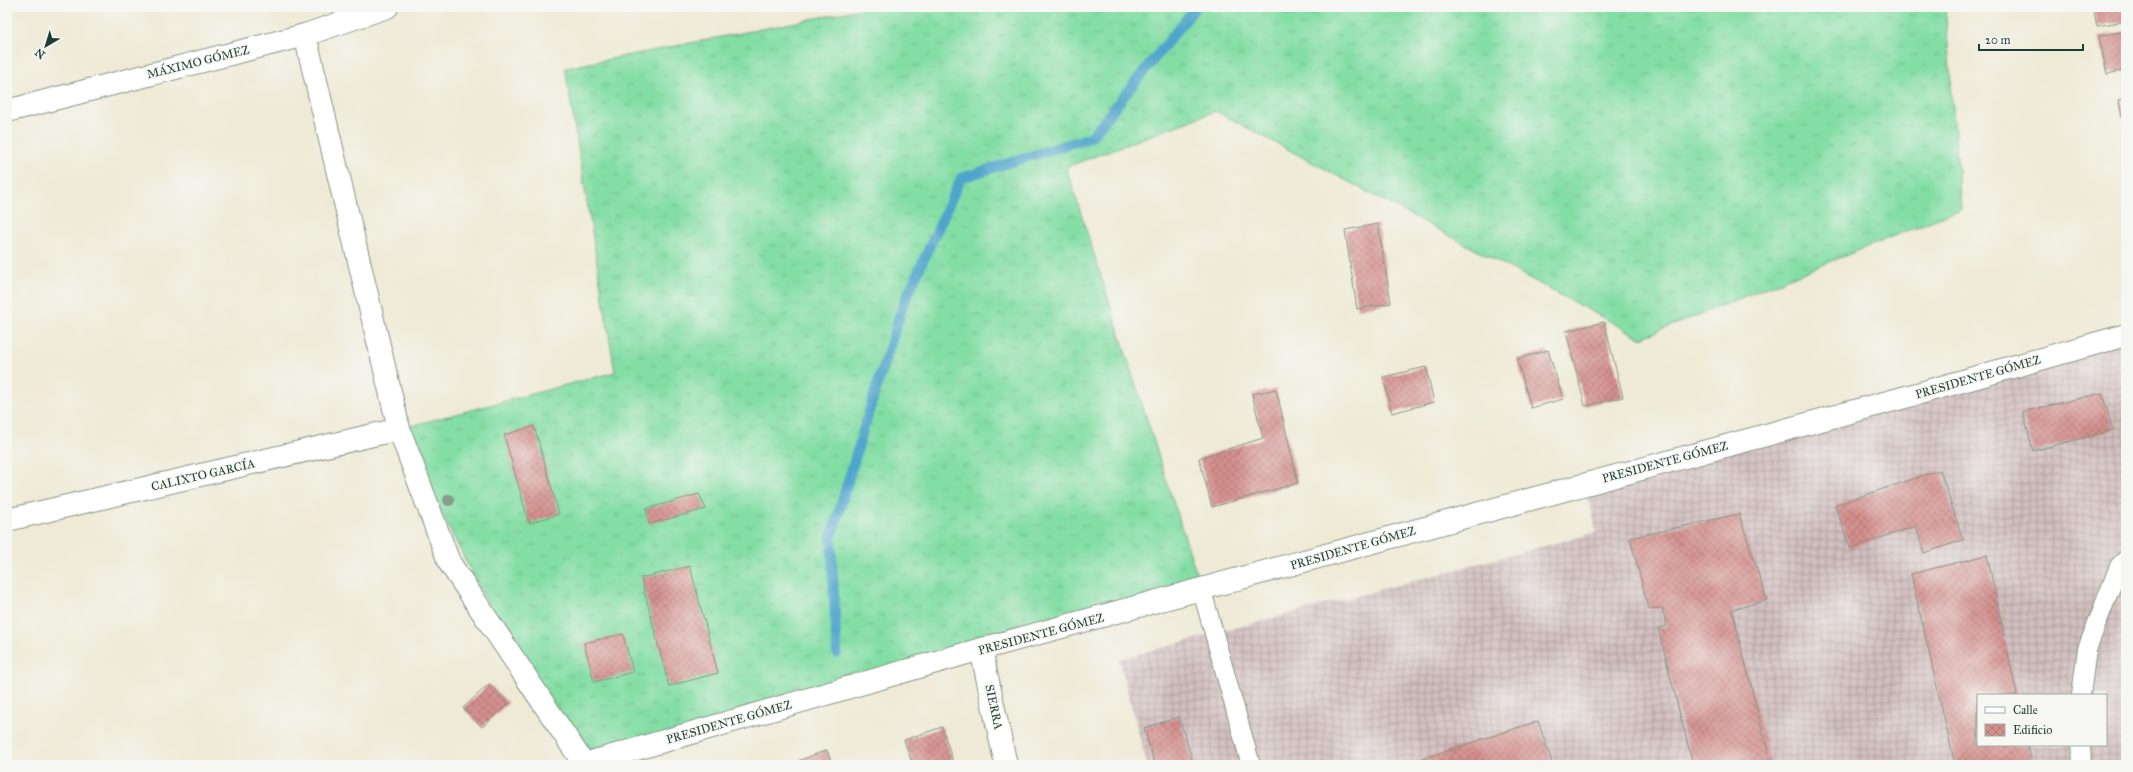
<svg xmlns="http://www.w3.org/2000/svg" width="2133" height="772" viewBox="0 0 2133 772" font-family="'IM FELL Great Primer',serif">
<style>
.industrial{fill:url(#industrial-grid);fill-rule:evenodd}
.grass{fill:url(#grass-tufts);stroke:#518e6c}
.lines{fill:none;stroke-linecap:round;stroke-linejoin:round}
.stream{stroke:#4fa4cb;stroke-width:10}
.building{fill:url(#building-cross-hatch)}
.lane-casing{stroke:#869484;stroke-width:20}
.street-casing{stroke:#869484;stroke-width:24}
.secondary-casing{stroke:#869484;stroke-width:24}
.lane{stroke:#fff;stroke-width:18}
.street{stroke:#fff;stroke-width:22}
.secondary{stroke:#fff;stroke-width:22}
.tree{fill:#879c89}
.labels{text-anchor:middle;stroke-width:3;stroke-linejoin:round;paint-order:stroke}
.street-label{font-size:12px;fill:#1f3d34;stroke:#f6f6f2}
</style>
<defs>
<pattern id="industrial-grid" width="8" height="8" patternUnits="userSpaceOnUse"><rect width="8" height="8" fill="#d2bfbf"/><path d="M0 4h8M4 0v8" fill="none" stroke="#aa9c9c"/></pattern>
<pattern id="grass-tufts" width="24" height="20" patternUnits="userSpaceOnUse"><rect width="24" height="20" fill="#83dea4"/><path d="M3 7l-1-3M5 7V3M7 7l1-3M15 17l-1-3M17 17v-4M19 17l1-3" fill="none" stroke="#71bf8e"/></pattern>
<pattern id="building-cross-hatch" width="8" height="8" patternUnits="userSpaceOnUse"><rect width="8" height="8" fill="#d5908e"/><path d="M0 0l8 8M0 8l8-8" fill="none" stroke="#ac7775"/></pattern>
</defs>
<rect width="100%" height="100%" fill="#f6f6f2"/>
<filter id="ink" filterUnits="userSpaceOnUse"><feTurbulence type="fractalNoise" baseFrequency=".025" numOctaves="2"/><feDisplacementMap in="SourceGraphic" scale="8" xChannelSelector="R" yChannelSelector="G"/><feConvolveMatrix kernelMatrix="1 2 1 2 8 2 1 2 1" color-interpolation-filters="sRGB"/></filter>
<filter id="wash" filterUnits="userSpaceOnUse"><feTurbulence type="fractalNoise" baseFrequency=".012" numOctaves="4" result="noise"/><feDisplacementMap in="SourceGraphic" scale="16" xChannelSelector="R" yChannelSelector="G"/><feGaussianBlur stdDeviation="0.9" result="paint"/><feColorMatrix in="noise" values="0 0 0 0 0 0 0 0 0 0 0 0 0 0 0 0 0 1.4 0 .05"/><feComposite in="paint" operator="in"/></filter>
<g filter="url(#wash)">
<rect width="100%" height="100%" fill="#eeead5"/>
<path class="industrial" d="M2126,338V765H1147L1119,659L1597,532L1584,484ZM1978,695H2106V745H1978Z"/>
<polygon class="grass" points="872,7 1945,7 1961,209 1641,338 1216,111 1066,167 1202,591 582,765 569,765 399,429 615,372 565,68"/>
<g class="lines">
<polyline class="stream" points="837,653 831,538 869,411 903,305 961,178 1091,137 1196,7"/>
</g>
<g id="blocks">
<g class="building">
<polygon points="2093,7 2126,7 2126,21 2097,26"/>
<polygon points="2126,31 2126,70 2107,74 2099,36"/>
<polygon points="2126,98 2126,122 2123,123 2119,100"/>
<polygon points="1378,224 1391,303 1357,309 1345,230"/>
<polygon points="1604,322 1623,397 1585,406 1566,331"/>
<polygon points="1548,350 1563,399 1531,408 1517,359"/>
<polygon points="1426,367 1434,402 1392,413 1383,377"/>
<polygon points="1276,389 1298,483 1212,507 1199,458 1263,438 1252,394"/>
<polygon points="2102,393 2113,430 2033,451 2023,412"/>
<polygon points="534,426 559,514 529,523 504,435"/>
<polygon points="1940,470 1963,540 1924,553 1916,526 1850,548 1835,505"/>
<polygon points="699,494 706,509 649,524 646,509"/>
<polygon points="1739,514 1767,600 1732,610 1771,765 1693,765 1658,628 1667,626 1662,608 1649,609 1630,538"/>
<polygon points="1987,555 2017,695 1978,695 1978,745 2028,745 2032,765 1955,765 1911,574"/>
<polygon points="690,566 718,673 669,686 641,578"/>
<polygon points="623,634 633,672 594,682 584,643"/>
<polygon points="489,684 508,703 482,727 463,708"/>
<polygon points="1179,717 1194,765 1155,765 1144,728"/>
<polygon points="1538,721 1553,765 1404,765"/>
<polygon points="942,727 954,765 913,765 904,740"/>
<polygon points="827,750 832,765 800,765 798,761"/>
</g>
</g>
</g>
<g filter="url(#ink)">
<use href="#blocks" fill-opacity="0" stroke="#869484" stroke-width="1"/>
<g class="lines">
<g class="lane-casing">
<g id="lane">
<polyline points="1202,591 1251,765"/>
<polyline points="2081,695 2087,649 2119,566 2126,559"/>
<polyline points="2081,745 2082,765"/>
</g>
</g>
<g class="street-casing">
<g id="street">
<polyline points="305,35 399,429 449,562 584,764"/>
<polyline points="7,111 305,35 387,7"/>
<polyline points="7,520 399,429"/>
<polyline points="981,649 1006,765"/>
</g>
</g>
<g class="secondary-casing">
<polyline id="secondary" points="581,765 981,649 1913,395 2126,335"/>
</g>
<use href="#lane" class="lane"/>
<use href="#street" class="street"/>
<use href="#secondary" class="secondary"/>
</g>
<circle class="tree" cx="449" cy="500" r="6"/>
</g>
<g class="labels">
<g class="street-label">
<text transform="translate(198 62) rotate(-14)" y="4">MÁXIMO GÓMEZ</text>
<text transform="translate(1978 377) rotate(-16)" y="4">PRESIDENTE GÓMEZ</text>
<text transform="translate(1665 462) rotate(-15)" y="4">PRESIDENTE GÓMEZ</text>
<text transform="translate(203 475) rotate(-13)" y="4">CALIXTO GARCÍA</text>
<text transform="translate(1353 548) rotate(-16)" y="4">PRESIDENTE GÓMEZ</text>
<text transform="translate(1041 634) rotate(-15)" y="4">PRESIDENTE GÓMEZ</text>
<text transform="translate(994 707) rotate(78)" y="4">SIERRA</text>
<text transform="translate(729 722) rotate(-16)" y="4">PRESIDENTE GÓMEZ</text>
</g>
</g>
<rect width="2133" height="772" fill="none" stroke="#f6f6f2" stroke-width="24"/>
<rect x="1977" y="694" width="130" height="52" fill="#f6f6f2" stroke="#a0aca6"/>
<rect x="1985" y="707" width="20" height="6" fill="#ffffff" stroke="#a0aca6"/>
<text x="2013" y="714" font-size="12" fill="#1f3d34">Calle</text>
<rect x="1985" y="724" width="20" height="12" fill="url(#building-cross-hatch)" stroke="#a0aca6"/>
<text x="2013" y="734" font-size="12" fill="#1f3d34">Edificio</text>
<g transform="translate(46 46) rotate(218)" stroke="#f6f6f2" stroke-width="3" paint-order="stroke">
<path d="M0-3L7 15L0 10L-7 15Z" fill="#1f3d34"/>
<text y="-6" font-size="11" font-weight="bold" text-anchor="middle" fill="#1f3d34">N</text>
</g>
<path d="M1979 44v6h104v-6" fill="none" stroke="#1f3d34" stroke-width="2"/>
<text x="1985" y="44" font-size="12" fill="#1f3d34" stroke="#f6f6f2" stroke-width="3" paint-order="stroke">20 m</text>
</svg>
